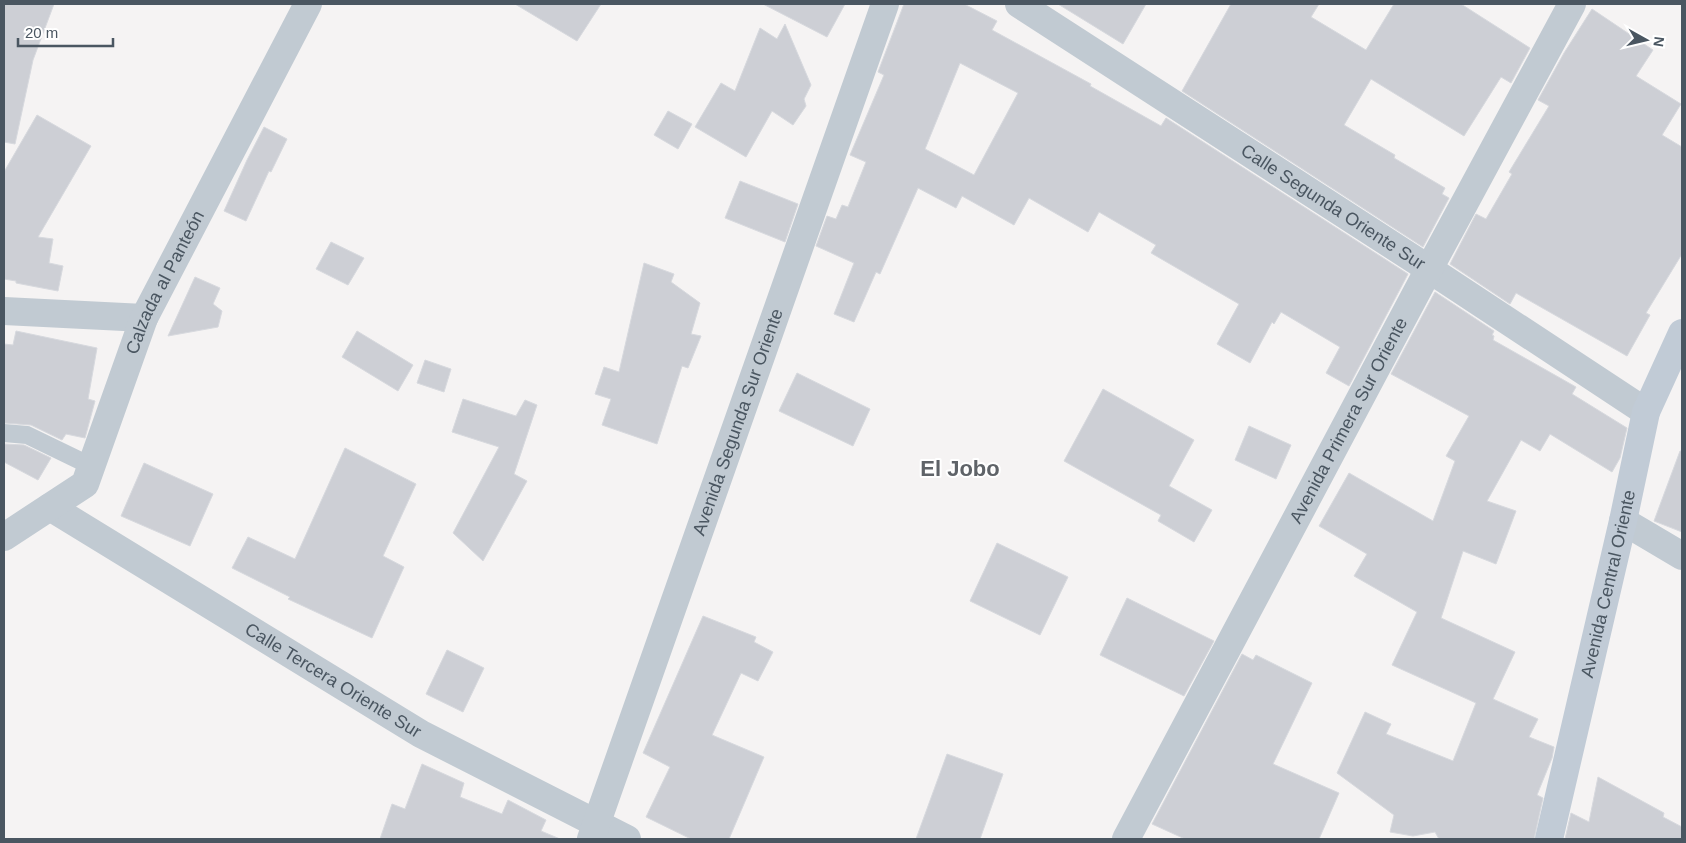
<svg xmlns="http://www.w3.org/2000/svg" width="1686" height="843" viewBox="0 0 1686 843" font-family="Helvetica,sans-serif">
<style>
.building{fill:#cdcfd5;stroke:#d7d9de;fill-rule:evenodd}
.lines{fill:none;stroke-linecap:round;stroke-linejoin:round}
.lane{stroke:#c1cad2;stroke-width:18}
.street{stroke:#c1cad2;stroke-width:28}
.secondary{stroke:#c1cbd6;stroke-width:28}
.labels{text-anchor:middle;stroke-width:4;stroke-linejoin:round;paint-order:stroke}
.street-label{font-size:18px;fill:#4a5661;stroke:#fff}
.district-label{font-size:22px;font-weight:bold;fill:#5f6368;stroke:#fff}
</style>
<rect width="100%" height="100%" fill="#f5f3f3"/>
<g class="building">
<polygon points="4,4 54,4 33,60 15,144 4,142"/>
<polygon points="515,4 601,4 577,41"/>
<polygon points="763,4 845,4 827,37"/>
<path d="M904,4H964L997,21L992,30L1091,84L1090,86L1161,126L1166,118L1408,274L1349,386L1326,373L1340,347L1281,312L1274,324L1272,322L1250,363L1217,344L1239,304L1151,253L1156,245L1099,212L1088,232L1029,198L1014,225L962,196L956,208L918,188L880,274L876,272L854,322L834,314L854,263L816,246L827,216L836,219L842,205L848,207L866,162L850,155L884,75L878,72ZM960,63L1018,93L974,175L925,149Z"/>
<polygon points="1058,4 1146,4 1123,44"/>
<polygon points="1231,4 1319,4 1311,17 1366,50 1394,4 1461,4 1530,48 1511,83 1501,77 1464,136 1371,79 1344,125 1395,155 1394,158 1445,188 1442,194 1449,198 1423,247 1182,91"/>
<polygon points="1592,9 1653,50 1636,76 1681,104 1662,135 1682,147 1682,254 1646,313 1650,315 1627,356 1516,293 1510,304 1450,264 1476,214 1486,219 1512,174 1509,172 1549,106 1538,100 1564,53"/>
<polygon points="785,24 811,85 804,99 806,106 793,125 772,111 746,157 695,127 721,83 735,91 760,28 777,39"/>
<polygon points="668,111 692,124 678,149 654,135"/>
<polygon points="37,115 91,146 38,237 53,239 49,263 63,266 58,291 16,283 16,281 4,279 4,172"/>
<polygon points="264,127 287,139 271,172 269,171 246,221 224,211 247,160"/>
<polygon points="740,181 798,204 785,242 725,218"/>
<polygon points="331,242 364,258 348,285 316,269"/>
<polygon points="644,263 674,274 671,282 700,303 691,334 701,336 688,368 682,366 657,444 602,425 611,399 595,394 604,367 619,372"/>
<polygon points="195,277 220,288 213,304 222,311 218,327 168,336"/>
<polygon points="1435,292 1494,331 1492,335 1494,336 1493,340 1576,387 1572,394 1627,428 1620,458 1612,472 1550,434 1540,451 1521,440 1487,501 1516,511 1496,564 1463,551 1441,618 1515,652 1493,699 1538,719 1529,737 1554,747 1552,758 1537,795 1543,798 1534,839 1439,839 1435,832 1413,836 1390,832 1394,815 1337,773 1365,712 1391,724 1386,734 1453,761 1476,703 1392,665 1417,612 1354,576 1367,554 1319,526 1349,473 1433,521 1455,461 1446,456 1469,416 1391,374"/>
<polygon points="16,331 97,348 88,399 95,401 85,438 66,434 62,440 31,425 4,423 4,344 13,345"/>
<polygon points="357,331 413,365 398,391 342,357"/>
<polygon points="425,360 451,369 444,392 417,383"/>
<polygon points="797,373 870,409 853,446 779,411"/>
<polygon points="1103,389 1194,440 1169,486 1212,510 1194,542 1158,521 1161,515 1064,461"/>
<polygon points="463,399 516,416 525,400 537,405 514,474 527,481 483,561 453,533 499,447 452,432"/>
<polygon points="1249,426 1291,445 1276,479 1235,460"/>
<polygon points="4,444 24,445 51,458 38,480 4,462"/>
<polygon points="345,448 416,484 383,556 404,567 372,638 288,599 290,597 232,568 248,537 295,559"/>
<polygon points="1680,451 1682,451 1682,532 1654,521"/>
<polygon points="144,463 213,494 190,546 121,516"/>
<polygon points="997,543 1068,577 1040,635 970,601"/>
<polygon points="1127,598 1214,641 1184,696 1100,655"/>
<polygon points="703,616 756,637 754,642 773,652 758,681 741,673 712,735 764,757 729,839 691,839 646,817 670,767 643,753"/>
<polygon points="447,650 484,668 463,712 426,694"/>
<polygon points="1242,654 1253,660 1256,655 1312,683 1273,764 1339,793 1319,839 1185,839 1152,824"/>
<polygon points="947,754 1003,774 980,839 916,839"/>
<polygon points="422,764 464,783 460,797 502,814 508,800 546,820 541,831 560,839 380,839 392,804 405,809"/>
<polygon points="1598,777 1664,813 1663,817 1682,827 1682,839 1565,839 1571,813 1589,822"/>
</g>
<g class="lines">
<polyline class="lane" points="4,433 27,435 91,466"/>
<g class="street">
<path id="s1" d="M1019,4L1429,269L1646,412"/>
<polyline points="4,311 144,318"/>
<path id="s2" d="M50,507L421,734L627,839"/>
<polyline points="1623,521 1682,556"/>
<path id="s3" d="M4,537L85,484L144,318L308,4"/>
<path id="s4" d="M591,839L885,4"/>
<path id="s5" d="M1126,839L1429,269L1572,4"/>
</g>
<path class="secondary" id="s6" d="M1549,839L1623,521L1646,412L1682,333"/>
</g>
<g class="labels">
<g class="street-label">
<text dy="6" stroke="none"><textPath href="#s1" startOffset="374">Calle Segunda Oriente Sur</textPath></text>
<text dy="6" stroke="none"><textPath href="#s3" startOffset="314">Calzada al Panteón</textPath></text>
<text dy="6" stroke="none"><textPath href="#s4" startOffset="442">Avenida Segunda Sur Oriente</textPath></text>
<text dy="6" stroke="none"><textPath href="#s5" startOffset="474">Avenida Primera Sur Oriente</textPath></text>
<text dy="6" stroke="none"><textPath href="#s6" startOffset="262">Avenida Central Oriente</textPath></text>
<text dy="6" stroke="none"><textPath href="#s2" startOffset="332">Calle Tercera Oriente Sur</textPath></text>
</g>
<g class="district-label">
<text x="960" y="476">El Jobo</text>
</g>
</g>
<rect width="1686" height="843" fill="none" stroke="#4a5661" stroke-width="10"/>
<g transform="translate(1646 40) rotate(98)" stroke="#ffffff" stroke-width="4" paint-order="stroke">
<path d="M0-4L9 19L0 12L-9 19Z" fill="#4a5661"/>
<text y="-8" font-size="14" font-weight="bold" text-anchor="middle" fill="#4a5661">N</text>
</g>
<path d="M18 38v8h95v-8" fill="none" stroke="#4a5661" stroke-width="2.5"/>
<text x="25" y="38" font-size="15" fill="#4a5661" stroke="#ffffff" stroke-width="4" paint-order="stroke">20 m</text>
</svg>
